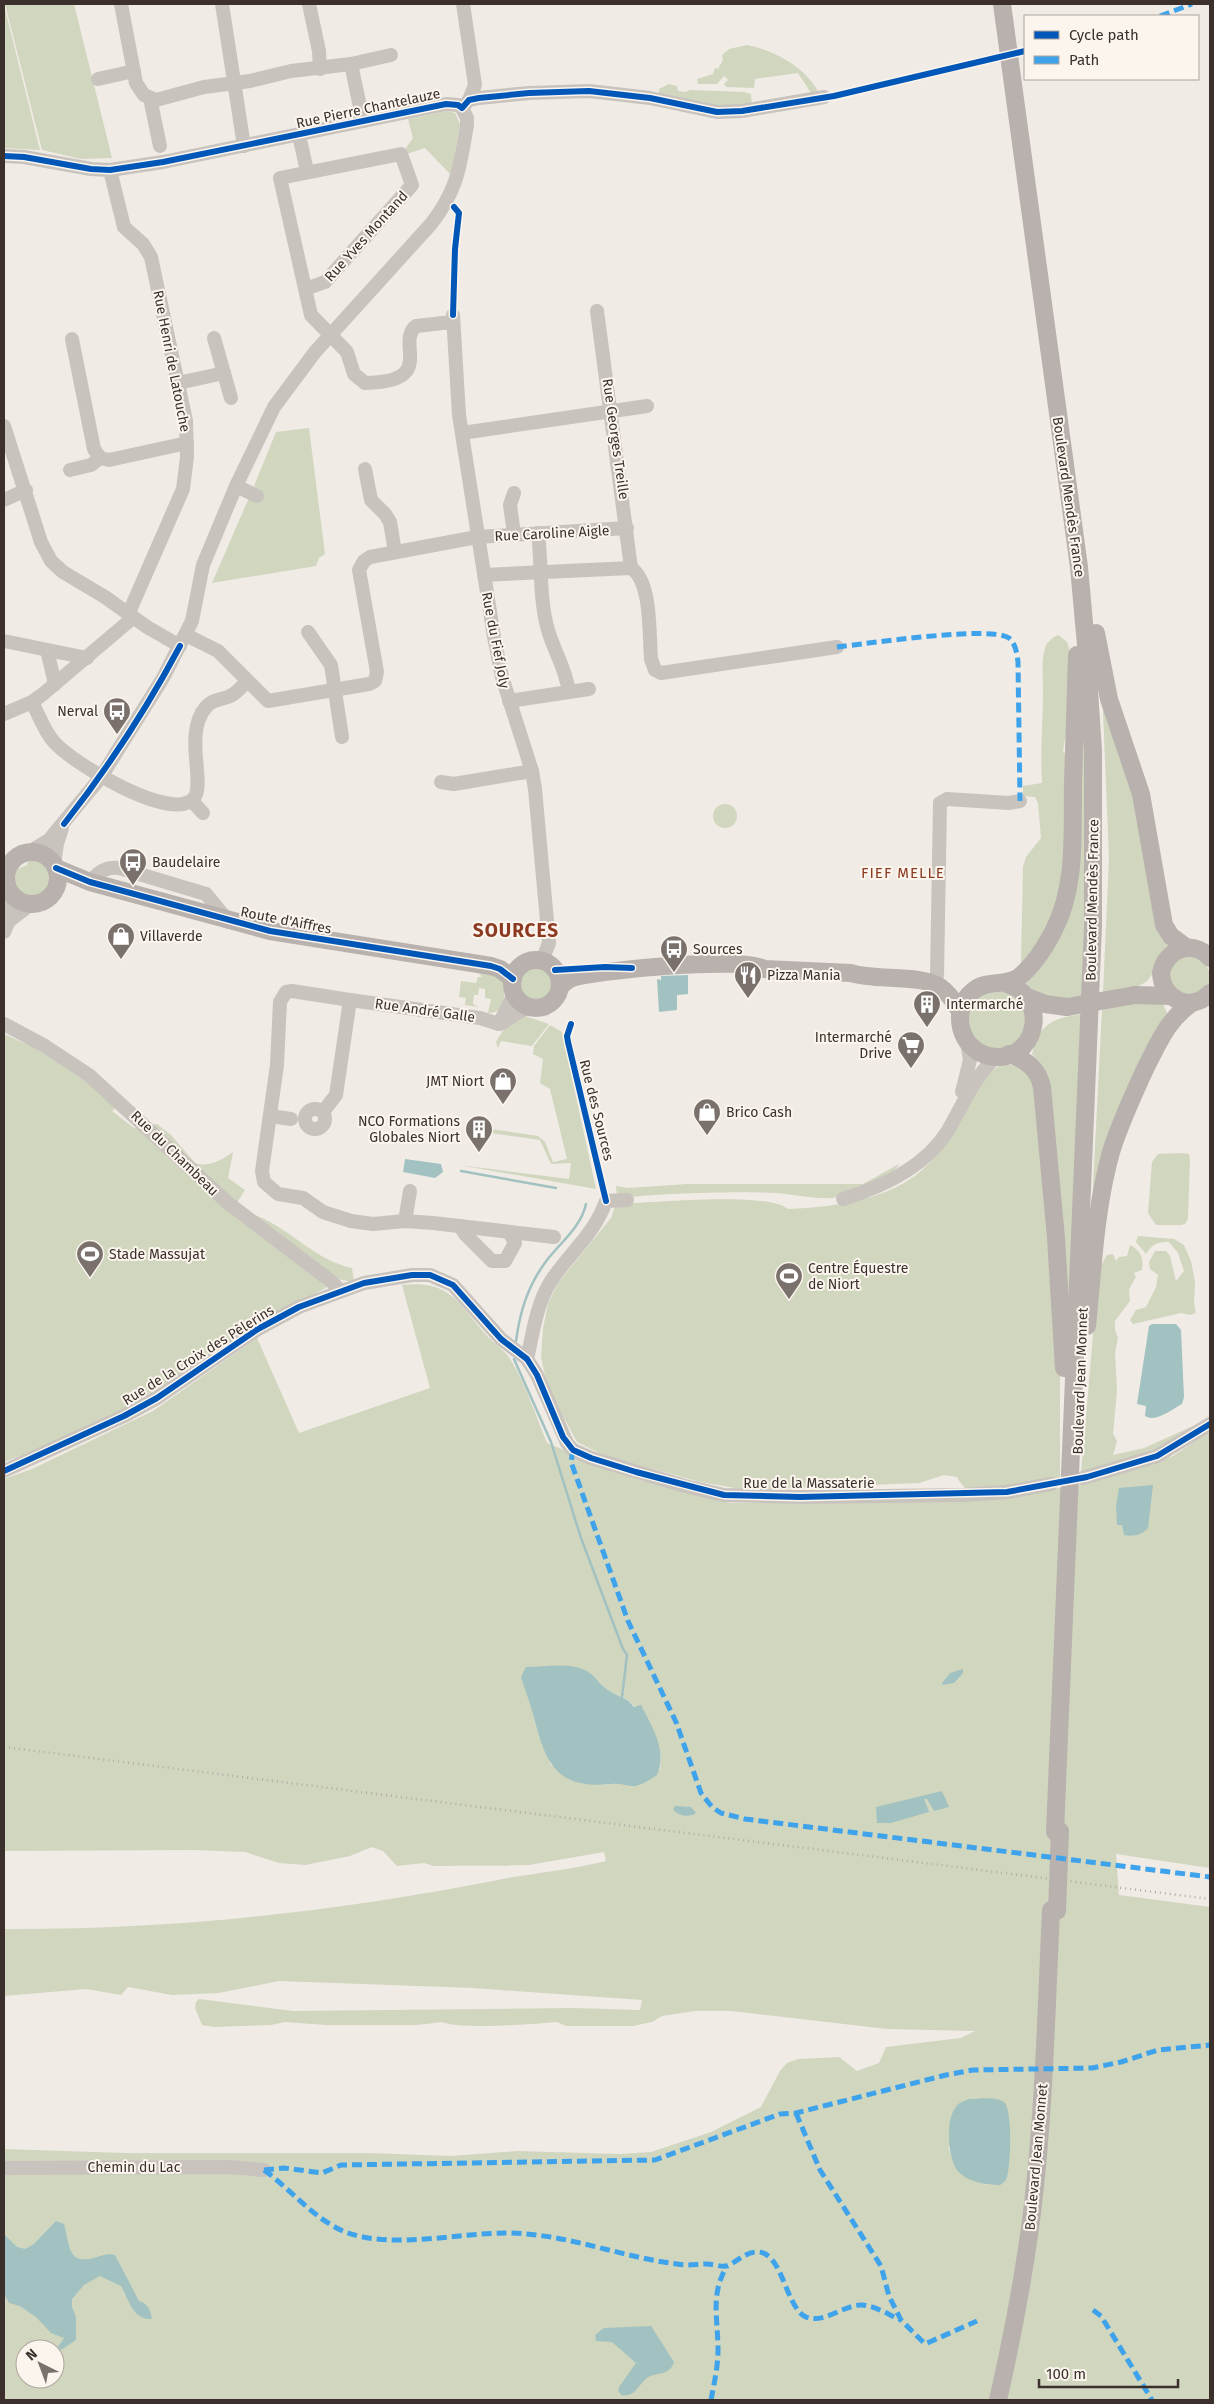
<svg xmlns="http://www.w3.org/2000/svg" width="1214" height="2404" viewBox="0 0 1214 2404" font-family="'Fira Sans',sans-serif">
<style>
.green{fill:#d1d6bf;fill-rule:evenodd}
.water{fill:#a1c2c1}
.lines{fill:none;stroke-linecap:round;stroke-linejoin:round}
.stream{stroke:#a1c2c1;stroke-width:2.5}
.minor{stroke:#c9c3be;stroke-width:14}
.major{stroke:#b8b1ad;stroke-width:18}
.rail{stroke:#b1aca8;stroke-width:2.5;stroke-dasharray:1 4;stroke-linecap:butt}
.major-bridge{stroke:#b8b1ad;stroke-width:18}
.quiet{stroke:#3fa3eb;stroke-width:5;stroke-dasharray:10 5;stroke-linecap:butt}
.cycleway-casing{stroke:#fbf5ee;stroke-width:9}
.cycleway{stroke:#0057b8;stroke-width:6}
.labels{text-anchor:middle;stroke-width:4;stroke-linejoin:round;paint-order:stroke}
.street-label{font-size:14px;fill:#3b302b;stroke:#fbf5ee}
.poi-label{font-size:14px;fill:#3b302b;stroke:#fbf5ee;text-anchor:start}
.neighbourhood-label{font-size:15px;letter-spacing:1px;fill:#8c3b22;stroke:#fbf5ee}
.district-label{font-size:19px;font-weight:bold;letter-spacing:1px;fill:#8c3b22;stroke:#fbf5ee}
</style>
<rect width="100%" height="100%" fill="#f0ebe5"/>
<g class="green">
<polygon points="5,4 74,4 112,158 81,159 42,150"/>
<polygon points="4,5 40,150 4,148"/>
<path d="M747,45C776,51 807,68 820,95L813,96L798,73L755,79L754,88L726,87L724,84L728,80L724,76L717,84H698L697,79L713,74L715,68L718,69L723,60L722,55L729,49Z"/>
<polygon points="669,84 677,86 678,91 685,92 690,90 744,92 751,94 752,106 735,109 659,96 659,89"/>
<polygon points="447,111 455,113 460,124 451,175 425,148 407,154 406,148 413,138 408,119"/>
<polygon points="309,428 325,554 319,558 316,566 212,583 248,500 260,492 254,486 276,432"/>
<path d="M1058,635L1067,642L1070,651L1069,715L1063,751L1066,755V842L1062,892L1044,933L1021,964L1023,867L1026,857L1041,838L1038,803L1035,797L1023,796V786L1042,783C1040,752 1043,722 1043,691C1043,676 1041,662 1045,648C1047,642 1052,638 1058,635Z"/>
<path d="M1082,676L1088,804L1084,997C1058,1000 1041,1002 1023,980L1061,924Z"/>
<path d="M1102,687L1129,769L1170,945C1161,955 1158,965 1151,976C1141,991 1118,990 1103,993L1109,858Z"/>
<circle cx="725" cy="816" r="12"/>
<path d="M29,859C56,859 59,892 33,898C18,896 11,885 15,870L27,865Z"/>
<path d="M1190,954C1204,962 1214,968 1208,987L1184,998L1167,978L1173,961Z"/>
<circle cx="535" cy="985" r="17"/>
<path d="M476,969L502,979C506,992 506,1014 488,1013L491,999L485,998V989L479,988L478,995H474L473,1004L479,1007L465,1005L466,998L459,997L461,981L476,983L478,977H482Z"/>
<polygon points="995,987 1007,989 1028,1014 1020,1040 1002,1050 982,1046 966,1025 972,999"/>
<polygon points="1132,1003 1163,1004 1167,1013 1092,1205 1102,1010"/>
<path d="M1083,1014L1069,1341L1046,1077L1042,1066L1032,1054C1040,1023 1053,1018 1083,1014Z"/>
<polygon points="525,1016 549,1024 532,1046 501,1041 498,1048 496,1042 504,1029"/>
<polygon points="550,1025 562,1032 596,1189 459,1165 569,1179 571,1163 551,1164 540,1140 483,1132 484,1128 538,1136 545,1142 553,1162 567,1159 550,1089 540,1083 543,1059 533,1054 534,1046"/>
<path d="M4,1034L61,1060L120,1105L112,1111L134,1128L157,1124L171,1135L195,1163C208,1168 222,1160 233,1152L228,1178L245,1190L235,1206C244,1213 250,1213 260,1217C292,1231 317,1261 352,1268L354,1282L337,1279C320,1295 297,1300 277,1313C238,1338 199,1365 159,1390C111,1420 57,1442 4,1462Z"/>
<path d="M1002,1064L1021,1066L1033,1081L1060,1346V1478L1042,1481L1047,1490L1085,1484L1173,1456L1210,1431V1868L1116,1854L1119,1895L1210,1907V2400H4V2149L125,2153H369L451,2156L517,2151L620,2154L651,2152L711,2132L761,2107L780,2071L787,2063L798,2059L839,2057L857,2071L879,2063L886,2047L961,2038L975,2031L887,2029L731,2011H695L662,2016L652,2022L633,2026H566L557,2022C533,2024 461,2030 442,2022L417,2025H326L285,2022L271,2025L214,2027L202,2025L195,2008L196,2002L199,1999L293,2011L574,2008L640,2010L642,2000L473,1988L279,1981L219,1993L172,1995L128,1987L121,1995L86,1989L4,1996V1929C170,1930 335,1912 498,1880C533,1873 571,1870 606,1861L604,1852L529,1865L434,1866L424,1863L397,1866L383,1851L372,1847L350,1856L305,1865L279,1863L245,1852L193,1850L4,1851V1479L32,1469L153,1411L257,1338L299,1433L430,1388L402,1285C452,1280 459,1305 488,1337C496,1345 507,1352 512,1362C527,1387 536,1417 547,1443L636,1479L731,1503L972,1501C970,1491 962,1487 957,1477L944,1475L919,1483L747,1490L700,1482L603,1455L577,1442L554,1400L546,1380L541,1357L543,1328L548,1304L558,1283L611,1218L616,1204C649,1203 766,1191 788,1209C837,1207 903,1199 935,1156C954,1130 970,1100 989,1073ZM526,1667C541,1667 561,1664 576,1668C590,1671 596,1680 607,1689C613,1695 624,1696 630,1702C648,1719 665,1744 660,1769L636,1786L619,1783L604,1785L551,1765L539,1736ZM948,2146L988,2185C961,2177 956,2173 948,2146ZM25,2349H55V2379H25Z"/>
<polygon points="1182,1153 1189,1154 1190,1160 1188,1218 1186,1223 1182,1225 1156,1225 1148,1213 1152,1162 1158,1154"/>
<path d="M899,1164C897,1174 849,1195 838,1197C821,1201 794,1194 777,1193C723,1191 670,1193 617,1198L616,1186L628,1188L687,1184H863Z"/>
<path d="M1138,1236L1174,1239L1184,1245L1191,1261L1195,1282L1194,1303L1196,1313L1190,1315L1181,1313L1133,1324L1130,1320L1136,1310L1146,1307L1156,1287L1158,1275L1150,1269L1149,1262L1155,1251H1166L1170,1256L1176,1281L1184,1271L1178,1253L1169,1242C1157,1242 1152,1244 1146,1254L1136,1242Z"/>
<path d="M1130,1245C1141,1251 1144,1258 1142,1270L1134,1273L1136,1277L1129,1289L1130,1301L1115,1321V1330L1118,1338L1115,1353L1117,1390L1113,1434L1117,1441L1113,1455L1144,1448L1193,1426V1433L1169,1447L1081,1474L1099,1265L1102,1264L1107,1255L1113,1254L1116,1261L1119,1257L1127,1256Z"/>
</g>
<g class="water">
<polygon points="688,975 688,994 677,995 677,1010 659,1012 657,979 661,980 661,976"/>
<polygon points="405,1159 441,1164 443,1172 435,1178 403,1172"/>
<path d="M1152,1324H1176L1181,1330L1184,1397L1182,1404C1172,1409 1156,1423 1145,1416L1146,1406L1137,1404L1149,1326Z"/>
<path d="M1153,1485L1148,1528C1142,1535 1133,1537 1124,1535L1122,1525H1117L1116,1506L1119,1488Z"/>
<path d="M526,1667C545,1667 575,1661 591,1674C597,1679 602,1686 608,1690C618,1697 627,1697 634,1707L641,1705C652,1727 668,1751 657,1775C651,1779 643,1784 636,1786C629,1787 621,1783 613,1784C563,1789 548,1771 536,1725C532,1708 526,1693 521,1677Z"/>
<polygon points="963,1669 963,1673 954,1683 943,1685 942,1683 950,1673"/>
<polygon points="942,1791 949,1807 934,1811 927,1799 924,1799 929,1812 891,1823 877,1823 876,1807"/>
<path d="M675,1806L691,1807L696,1813C690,1818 677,1816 673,1809Z"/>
<path d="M969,2099C979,2099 995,2096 1004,2102C1013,2109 1011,2170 1006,2180C1004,2182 1002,2184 1000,2185C986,2185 966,2182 957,2170C948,2158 945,2119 956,2107C959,2102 964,2101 969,2099Z"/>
<path d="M56,2221L64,2224C70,2245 67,2267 97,2257C103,2255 108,2253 115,2255L139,2301C149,2304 150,2310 152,2319C132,2320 129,2299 121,2286L100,2276L84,2285L72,2299V2307L76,2317V2340L61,2350L58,2347L64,2338L51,2333L37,2318L20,2306L9,2303L4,2294V2234L17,2247L25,2249L34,2244Z"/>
<path d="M651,2326L674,2362C669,2377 657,2371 647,2378C638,2385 635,2398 621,2395L618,2390L619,2387L636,2363L612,2342L596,2341L595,2335L604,2328Z"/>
</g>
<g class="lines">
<g class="stream">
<polyline points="461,1171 556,1188"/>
<path d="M516,1341C520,1311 528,1285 547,1260C561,1242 581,1227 586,1204"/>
<polyline points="514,1359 551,1442 581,1538 623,1649 627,1655 622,1697"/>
</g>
<g class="minor">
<polyline points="121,4 136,83 144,95 156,100 204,87 250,81 291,71 351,64"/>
<polyline points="222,4 244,146"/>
<polyline points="309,4 319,51 320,69"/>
<polyline points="463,4 475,85 469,100"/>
<polyline points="98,79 134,71"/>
<polyline points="150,98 160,146"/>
<polyline points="462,108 469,100 479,98 529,93 589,91 650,98 717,112 742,111 824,97"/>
<polyline points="363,121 351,64 391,55"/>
<polyline points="299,135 307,171"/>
<polyline points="4,156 24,157 91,169 110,170 163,162 446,104 458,105 462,108"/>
<path d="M305,289L325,282L412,185L401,154L280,178L311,315L347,352L354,374L365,383C438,382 395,343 416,326L452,322"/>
<polyline points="597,311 631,568"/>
<polyline points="453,315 459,415 494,637 502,677 532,771 535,789 549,943 542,961"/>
<polyline points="214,338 231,398"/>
<polyline points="72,339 94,449 100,458"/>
<polyline points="178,383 224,373"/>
<polyline points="4,426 41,542 51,561 63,572 105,597 147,627 180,646"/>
<polyline points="462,433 647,406"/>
<polyline points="365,469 371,500 385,514 390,522 395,552"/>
<polyline points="70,470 91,465 100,458 109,460 187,443"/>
<polyline points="236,486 257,496"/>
<polyline points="514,493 510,505 514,534"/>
<polyline points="4,500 26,490"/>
<path d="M538,533C542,565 539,599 548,630C554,651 566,669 569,692"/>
<path d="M484,575L631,568C652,581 649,636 651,659L655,670L661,673L837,647"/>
<polyline points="308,632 331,665 342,737"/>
<polyline points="186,635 218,651 268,701 369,684 375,681 377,672 359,570 364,561 370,557 477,537 627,528"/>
<polyline points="4,641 87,658"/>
<polyline points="47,650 55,684"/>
<polyline points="509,701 589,689"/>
<path d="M32,702C39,715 44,731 54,742C72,763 173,824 194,798C206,784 183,733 206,707C212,699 222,700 230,696C237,693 242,686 247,681"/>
<polyline points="4,714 32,702 43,694 128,622 131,608 183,489 187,457 186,421 151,257 143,244 124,227 110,170"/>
<polyline points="441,782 454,784 532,771"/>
<polyline points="192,801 203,813"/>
<path d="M29,852L49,840L101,777L163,678L192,621L203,565L236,486L274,407L315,352L431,224C458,189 460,166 467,125V118L462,108"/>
<polyline points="54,864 57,844 62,828"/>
<path d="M90,882C99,871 106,867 119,868L206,894L229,922"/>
<polyline points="9,921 30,905"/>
<polyline points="4,932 9,921 11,893"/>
<polyline points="937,976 940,803 947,799 1009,803 1020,801"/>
<polyline points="350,1000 292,991 286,992 280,1002 277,1065 262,1171 264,1182 278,1194 303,1198 323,1212 351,1221 373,1224 405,1221 433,1223 554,1237"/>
<polyline points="502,1023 527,1007"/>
<polyline points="4,1024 45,1046 89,1075 228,1203 332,1282 340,1291"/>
<polyline points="499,1024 514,994"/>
<polyline points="962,1092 970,1060 967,1042"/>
<circle cx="315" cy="1119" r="10"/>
<polyline points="323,1112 336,1095 350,1000 480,1018 499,1024"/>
<polyline points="270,1116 291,1119"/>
<path d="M843,1199C882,1187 924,1168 947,1132C963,1105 973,1078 997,1056"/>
<polyline points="405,1221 410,1191"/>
<polyline points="460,1226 465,1234 492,1261 505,1261 515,1243 509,1232"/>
<path d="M527,1359C533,1333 536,1305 551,1281C570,1252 594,1235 606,1201L627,1200"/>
<polyline points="4,1471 124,1416 157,1398 258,1329 299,1307 364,1283 412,1275 430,1275 453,1285 501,1339 527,1359 537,1375 567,1443 573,1450 591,1458 685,1486 724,1495 800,1497 963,1495 1007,1492 1051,1484"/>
<polyline points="1083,1478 1157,1456 1210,1424"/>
<polyline points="4,2168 230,2167 264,2170"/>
</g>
<g class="major">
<polyline points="1002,4 1079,567 1086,645 1093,751 1093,926 1055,1832"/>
<polyline points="1096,633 1109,699 1141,794 1164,925 1171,936 1187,948"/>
<circle cx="32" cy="878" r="26"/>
<polyline points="56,868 90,882 270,931 491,966 500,969 513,979"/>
<path d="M1210,958C1193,938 1165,950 1161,973C1162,1000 1191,1013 1210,993"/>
<circle cx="536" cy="984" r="24"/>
<path d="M1005,983C1053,997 1036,1066 989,1056C959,1049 950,1010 973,991C987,979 1005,987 1019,977C1033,966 1045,947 1053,932C1077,886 1072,834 1073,784C1074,741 1076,698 1077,655"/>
<path d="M560,987C564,983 567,980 572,978C599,970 745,956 764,969L851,973C875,981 920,974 940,987C949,993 954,1002 960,1011"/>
<polyline points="1135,995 1170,996"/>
<polyline points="1027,997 1045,1004 1067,1007"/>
<path d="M1009,1054C1027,1060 1038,1069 1042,1087L1056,1238L1064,1368"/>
<path d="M1087,1326C1093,1268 1095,1209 1111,1152C1120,1123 1133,1095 1146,1067C1159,1042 1168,1019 1192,1003"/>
<path d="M998,2400C1011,2343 1022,2286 1030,2228C1044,2123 1046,2016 1051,1910"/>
</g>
<polyline class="rail" points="4,1747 1210,1899"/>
<g class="major-bridge">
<polyline points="1067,1007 1135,995"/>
<polyline points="1057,1911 1060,1831"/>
</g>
<g class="quiet">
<polyline points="1160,16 1192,4"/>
<path d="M837,647C865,644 991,625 1009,638C1016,644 1017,654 1018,662L1020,801"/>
<polyline points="573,1450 571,1462 628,1621 676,1722 701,1793 712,1807 721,1813 745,1819 1210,1877"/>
<polyline points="796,2113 820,2170 881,2266 889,2296 901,2320 925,2344 977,2321"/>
<polyline points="264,2170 284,2168 322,2173 341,2165 655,2160 780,2114 796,2113 946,2075 973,2070 1092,2068 1121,2062 1158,2050 1210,2045"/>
<path d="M264,2170C292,2190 315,2221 348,2233C394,2249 458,2233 506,2233C565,2233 620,2257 677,2264C687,2266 697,2264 707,2264C713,2264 721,2267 726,2266C735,2264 744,2252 757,2252C782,2251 785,2304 804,2316C822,2326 844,2304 862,2305C876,2306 889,2315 901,2320"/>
<polyline points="1093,2310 1101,2316 1152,2400"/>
<path d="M711,2400C714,2384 718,2367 718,2350C718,2318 710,2294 727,2266"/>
</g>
<g class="cycleway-casing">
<g id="cycleway">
<polyline points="4,156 24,157 91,169 110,170 163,162 446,104 458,105 462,108 469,100 479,98 529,93 589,91 650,98 717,112 742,111 834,96 1025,51"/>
<polyline points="453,315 455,249 459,213 454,207"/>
<path d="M64,824C108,768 146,710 180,646"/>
<polyline points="56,868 90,882 270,931 491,966 500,969 513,979"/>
<polyline points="555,970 605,967 632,968"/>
<polyline points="571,1024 567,1036 568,1042 606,1201"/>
<polyline points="4,1471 124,1416 157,1398 258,1329 299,1307 364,1283 412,1275 430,1275 453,1285 501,1339 527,1359 537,1375 563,1437 573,1450 591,1458 636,1472 724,1495 800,1497 1007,1492 1087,1477 1157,1456 1210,1424"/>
</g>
</g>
<use href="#cycleway" class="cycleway"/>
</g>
<defs>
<g id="bus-pin" transform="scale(1.4375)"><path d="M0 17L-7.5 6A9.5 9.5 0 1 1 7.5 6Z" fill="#7a716c" stroke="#fbf5ee"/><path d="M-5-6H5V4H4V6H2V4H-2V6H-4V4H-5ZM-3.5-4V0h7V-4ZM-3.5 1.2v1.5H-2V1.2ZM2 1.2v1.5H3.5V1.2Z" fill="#fff"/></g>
<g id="shop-pin" transform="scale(1.4375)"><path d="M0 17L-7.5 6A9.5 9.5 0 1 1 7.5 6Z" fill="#7a716c" stroke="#fbf5ee"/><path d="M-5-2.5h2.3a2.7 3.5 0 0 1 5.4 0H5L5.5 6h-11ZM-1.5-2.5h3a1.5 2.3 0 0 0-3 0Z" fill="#fff"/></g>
<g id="restaurant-pin" transform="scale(1.4375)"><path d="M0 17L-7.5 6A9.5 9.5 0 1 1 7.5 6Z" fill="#7a716c" stroke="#fbf5ee"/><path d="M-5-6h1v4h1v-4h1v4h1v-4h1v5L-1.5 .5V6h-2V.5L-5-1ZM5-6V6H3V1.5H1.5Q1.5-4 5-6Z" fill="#fff"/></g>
<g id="building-pin" transform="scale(1.4375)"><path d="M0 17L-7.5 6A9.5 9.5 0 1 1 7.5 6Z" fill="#7a716c" stroke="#fbf5ee"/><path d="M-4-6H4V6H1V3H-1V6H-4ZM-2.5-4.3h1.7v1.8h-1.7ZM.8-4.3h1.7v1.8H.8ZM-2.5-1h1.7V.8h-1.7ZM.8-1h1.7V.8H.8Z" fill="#fff"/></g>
<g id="supermarket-pin" transform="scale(1.4375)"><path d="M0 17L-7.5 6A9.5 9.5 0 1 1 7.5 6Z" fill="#7a716c" stroke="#fbf5ee"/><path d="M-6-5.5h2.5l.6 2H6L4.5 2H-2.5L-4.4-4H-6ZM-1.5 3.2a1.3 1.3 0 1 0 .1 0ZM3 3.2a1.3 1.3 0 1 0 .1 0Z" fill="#fff"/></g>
<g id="stadium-pin" transform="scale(1.4375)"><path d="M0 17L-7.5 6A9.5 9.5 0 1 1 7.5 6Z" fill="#7a716c" stroke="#fbf5ee"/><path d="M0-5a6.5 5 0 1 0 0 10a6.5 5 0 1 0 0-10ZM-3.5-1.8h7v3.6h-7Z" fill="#fff"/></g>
</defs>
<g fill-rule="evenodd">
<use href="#bus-pin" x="117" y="711"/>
<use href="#bus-pin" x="133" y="862"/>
<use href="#shop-pin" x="121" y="936"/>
<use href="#bus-pin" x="674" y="949"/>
<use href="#restaurant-pin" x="748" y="975"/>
<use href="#building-pin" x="927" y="1004"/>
<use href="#supermarket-pin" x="911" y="1045"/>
<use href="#shop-pin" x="503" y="1081"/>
<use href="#shop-pin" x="707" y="1112"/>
<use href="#building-pin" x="479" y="1129"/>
<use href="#stadium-pin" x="90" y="1254"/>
<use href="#stadium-pin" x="789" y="1276"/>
</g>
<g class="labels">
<g class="street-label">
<text transform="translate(368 108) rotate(-12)" y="5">Rue Pierre Chantelauze</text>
<text transform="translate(366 236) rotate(-48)" y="5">Rue Yves Montand</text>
<text transform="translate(172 361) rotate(79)" y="5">Rue Henri de Latouche</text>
<text transform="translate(616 439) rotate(82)" y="5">Rue Georges Treille</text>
<text transform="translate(1069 497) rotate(82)" y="5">Boulevard Mendès France</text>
<text transform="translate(552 533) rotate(-3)" y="5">Rue Caroline Aigle</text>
<text transform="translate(496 640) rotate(79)" y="5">Rue du Fief Joly</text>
<text transform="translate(1092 900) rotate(-89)" y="5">Boulevard Mendès France</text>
<text transform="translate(286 920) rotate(11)" y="5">Route d'Aiffres</text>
<text transform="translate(425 1010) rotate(8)" y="5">Rue André Galle</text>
<text transform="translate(597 1110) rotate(76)" y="5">Rue des Sources</text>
<text transform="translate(175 1153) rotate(44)" y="5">Rue du Chambeau</text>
<text transform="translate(198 1355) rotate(-32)" y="5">Rue de la Croix des Pèlerins</text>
<text transform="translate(1080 1381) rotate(-88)" y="5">Boulevard Jean Monnet</text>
<text x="809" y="1488">Rue de la Massaterie</text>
<text transform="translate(1036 2157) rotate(-85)" y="5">Boulevard Jean Monnet</text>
<text x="134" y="2172">Chemin du Lac</text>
</g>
<g class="poi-label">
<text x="98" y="716" text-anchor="end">Nerval</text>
<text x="152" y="867">Baudelaire</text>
<text x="140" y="941">Villaverde</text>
<text x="693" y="954">Sources</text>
<text x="767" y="980">Pizza Mania</text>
<text x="946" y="1009">Intermarché</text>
<text x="892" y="1042" text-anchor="end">Intermarché<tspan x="892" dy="16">Drive</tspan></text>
<text x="484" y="1086" text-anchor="end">JMT Niort</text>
<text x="726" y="1117">Brico Cash</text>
<text x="460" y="1126" text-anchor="end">NCO Formations<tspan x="460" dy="16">Globales Niort</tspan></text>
<text x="109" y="1259">Stade Massujat</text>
<text x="808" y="1273">Centre Équestre<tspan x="808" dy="16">de Niort</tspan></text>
</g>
<g class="neighbourhood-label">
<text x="903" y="878">FIEF MELLE</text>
</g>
<g class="district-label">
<text x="516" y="937">SOURCES</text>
</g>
</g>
<rect width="1214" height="2404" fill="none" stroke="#3b302b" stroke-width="10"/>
<rect x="1024" y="15" width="175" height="65" fill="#fbf5ee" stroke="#aea6a0"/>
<rect x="1034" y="31" width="25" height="8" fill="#0057b8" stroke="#aea6a0"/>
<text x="1069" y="40" font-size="15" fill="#3b302b">Cycle path</text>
<rect x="1034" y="56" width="25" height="8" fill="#3fa3eb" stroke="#aea6a0"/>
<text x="1069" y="65" font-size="15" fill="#3b302b">Path</text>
<g transform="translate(40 2364) rotate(318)"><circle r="24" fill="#fbf5ee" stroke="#aea6a0"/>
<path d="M0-4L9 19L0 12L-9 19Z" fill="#7a716c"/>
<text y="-8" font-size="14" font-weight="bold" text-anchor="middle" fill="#3b302b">N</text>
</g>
<path d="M1039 2379v8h139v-8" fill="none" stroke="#3b302b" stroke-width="2.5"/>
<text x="1046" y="2379" font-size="15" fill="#3b302b" stroke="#fbf5ee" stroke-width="4" paint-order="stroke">100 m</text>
</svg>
